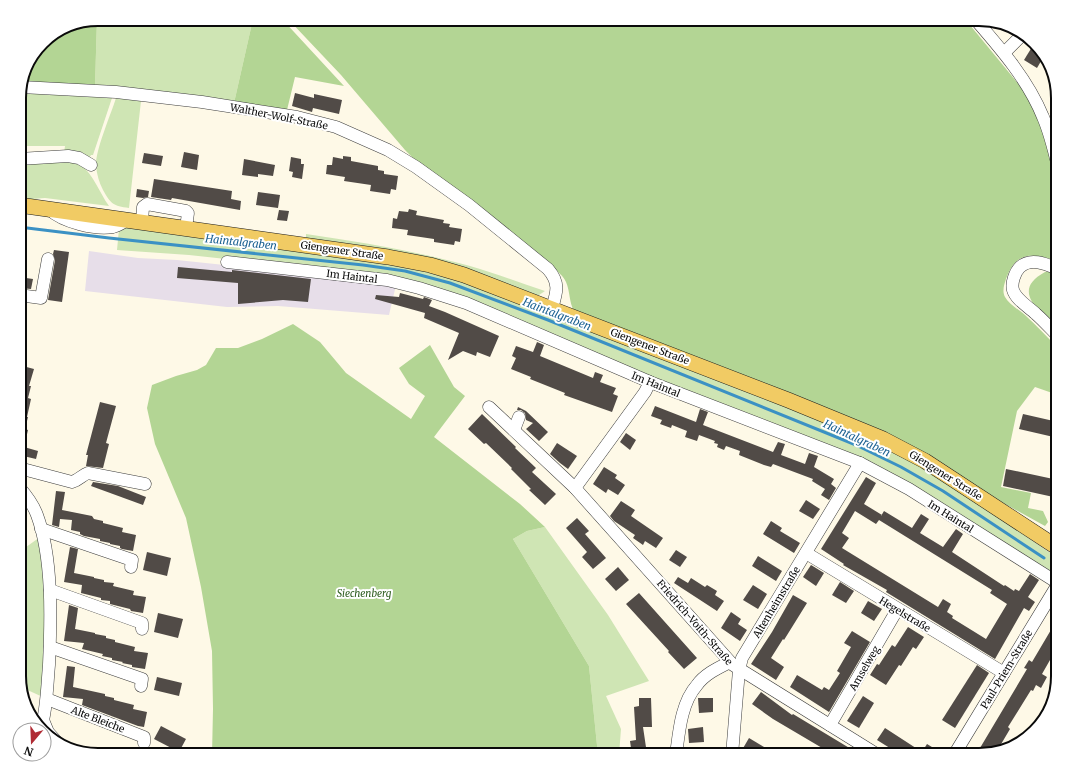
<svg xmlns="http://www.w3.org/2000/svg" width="1077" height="774" viewBox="0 0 1077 774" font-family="Merriweather,serif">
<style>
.industrial{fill:#e7dee9}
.green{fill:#cfe5b4}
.forest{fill:#b3d594}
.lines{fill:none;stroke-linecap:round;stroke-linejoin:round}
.stream{stroke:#3b91c4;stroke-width:3}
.building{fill:#514b47;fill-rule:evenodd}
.minor-casing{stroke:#3d3d3d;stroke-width:13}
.major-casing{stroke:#1b1b1b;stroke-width:16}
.minor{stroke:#fff;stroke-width:12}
.major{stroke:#f1cb64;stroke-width:15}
.labels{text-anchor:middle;stroke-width:4;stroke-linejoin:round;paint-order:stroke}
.street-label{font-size:10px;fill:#0a0a0a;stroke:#fff}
.park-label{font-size:10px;font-style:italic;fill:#2d5c1f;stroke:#fff}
.water-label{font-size:11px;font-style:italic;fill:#1c6192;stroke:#fff}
.rim{fill:none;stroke:#0a0a0a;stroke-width:2}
</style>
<rect width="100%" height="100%" fill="#fef9e7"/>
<polygon class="industrial" points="89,251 138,258 177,260 234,266 396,285 389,315 278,306 227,307 85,291"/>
<g class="green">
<polygon points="97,19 253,19 234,103 95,86"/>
<polygon points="19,93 112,98 93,155 91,155 88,160 64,153 65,146 19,146"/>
<path d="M116,98L141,101L129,208C113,206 111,204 103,190C99,182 97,175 96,166C95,151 111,114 116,98Z"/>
<path d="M65,159C69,160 76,161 80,164C94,175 99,192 109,206L45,198L19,200V163Z"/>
<polygon points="126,227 166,231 439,272 762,396 902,454 960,490 1053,555 1058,562 1058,573 1053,575 870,461 864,460 657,380 471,301 263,263 189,255 117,250 119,229"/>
<path d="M306,234C361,242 416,251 470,266C495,273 520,283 545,291L539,295H532L306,239Z"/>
<polygon points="545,527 608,615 649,681 606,696 621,729 619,755 598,755 589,666 513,539 527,531"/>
<polygon points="43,535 47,699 21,687 19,681 19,552"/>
</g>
<g class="forest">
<polygon points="97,19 95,86 22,83 27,63 46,39 68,25"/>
<polygon points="253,19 282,19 344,86 295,77 287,110 234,103"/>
<path d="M288,19H965L1025,92L1041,121L1058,181V261C1033,254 1017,249 1006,279C1004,285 1002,291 1005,297C1009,304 1019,310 1025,315C1037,326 1047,337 1058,348V395L1035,387L1017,411L1001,487L1031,493L1028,508L1043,511L1048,522L1045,526L1005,504L930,458L574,311C569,302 570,291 566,282C563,275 555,270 550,265L417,162L405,150L341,75Z"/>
<path d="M1045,272H1052L1058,275V329C1040,311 1010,291 1045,272Z"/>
<polygon points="293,324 320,342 346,373 411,419 425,396 409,384 399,368 430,345 454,387 465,396 434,437 520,504 545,527 527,531 513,539 589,666 598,755 212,755 213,709 212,651 201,587 186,518 155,444 147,408 152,385 176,376 197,370 206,365 216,348 238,348 262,339"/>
</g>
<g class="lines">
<polyline class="stream" points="19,227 109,238 363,265 405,271 450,283 548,320 856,445 901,467 943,491 1044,558"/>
</g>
<g class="building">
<polygon points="1032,47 1040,52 1044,56 1037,68 1024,60"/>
<polygon points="295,93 314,98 314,94 342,100 339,114 313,108 312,112 292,106"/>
<polygon points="184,152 199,155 197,170 181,167"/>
<polygon points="144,153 163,156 161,166 142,163"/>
<polygon points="343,156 351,157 351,161 378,166 378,170 384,171 384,174 398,176 396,190 391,189 390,194 370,191 371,185 344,181 345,177 326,174 327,165 332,165 333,157 343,159"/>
<polygon points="291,157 301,159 301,164 304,164 302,179 292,177 293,172 289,171"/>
<polygon points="244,159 275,165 273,176 258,174 258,177 242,175"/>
<polygon points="154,179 232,191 231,199 241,201 240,210 172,198 171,200 151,197"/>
<polygon points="137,189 149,191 148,197 143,198 136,197"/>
<polygon points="258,192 280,195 278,208 256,205"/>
<polygon points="409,209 417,211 416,215 444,220 443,223 450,224 449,227 462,229 460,242 455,241 454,245 434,242 434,239 407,235 408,230 392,228 393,218 397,219 399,211 408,212"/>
<polygon points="279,210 289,211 287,221 277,220"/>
<polygon points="54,250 69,252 62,302 48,300 55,260 53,254"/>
<polygon points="178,267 232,272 232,270 311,279 308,302 283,300 238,304 238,283 177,278"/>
<polygon points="19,277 33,279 31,289 19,288"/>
<polygon points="400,293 423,299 424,297 432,300 429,306 445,312 499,336 490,357 477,352 476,356 463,351 448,360 459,333 424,318 425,313 375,299 376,295 399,297"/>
<polygon points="537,342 544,345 540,356 593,378 595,372 603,375 600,382 616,388 613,394 618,396 612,412 564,395 565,393 530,379 531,377 511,369 516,358 512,356 516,346 533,352"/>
<polygon points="19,365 34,369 29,386 31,386 28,398 31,399 27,417 28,417 25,429 28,430 24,447 38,451 36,459 19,455"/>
<polygon points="100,402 116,406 106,443 109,444 103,468 86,466 88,455 86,455"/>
<polygon points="655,406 696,422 700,409 708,412 703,425 773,452 778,442 785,444 781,455 805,464 809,453 818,456 814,467 834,479 831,484 836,488 829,500 821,495 825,489 812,481 813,479 773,464 771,467 764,465 739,455 740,451 726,446 724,450 717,447 718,444 714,443 715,441 699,435 697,441 685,437 687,431 672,425 671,428 660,424 662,420 651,416"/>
<polygon points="518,407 526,411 548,432 539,441 526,429 533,423 526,420 525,413 521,410 517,410"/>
<polygon points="482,414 516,447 515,448 536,468 532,472 556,494 545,505 529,490 531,489 511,469 512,468 486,443 484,444 468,429"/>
<polygon points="1023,414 1058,422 1058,438 1019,429"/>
<polygon points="626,433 636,440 630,450 620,442"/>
<polygon points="557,443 577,456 568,469 560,463 550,454"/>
<polygon points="604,467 617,475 615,478 625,485 618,495 608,489 606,493 593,484"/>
<polygon points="1006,469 1058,480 1058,498 1003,486"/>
<path d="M866,477L876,483L864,504L882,515L881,516L884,511L912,528L921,514L929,519L920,533L943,547L956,529L963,534L952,552L1004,586L1005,585L1014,591L1015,589L1019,591L1030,574L1039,580L1028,597L1035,602L1029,611L1024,608L995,659L886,592L887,590L843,565L844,564L821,549ZM855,511L876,524L879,520L992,590L990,593L1007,604L986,639L952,618L953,616L947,612L951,604L943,599L938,607L842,548L849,538L842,533Z"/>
<polygon points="93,482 118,486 146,497 143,505 91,486"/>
<polygon points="56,491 65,492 62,510 92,516 94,519 103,521 103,523 123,528 122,532 136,535 133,551 122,549 120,548 120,546 110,544 110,543 100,541 100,539 84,536 80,534 80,532 71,530 72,520 60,519 59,527 52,525"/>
<polygon points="806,500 820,509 813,519 799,511"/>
<polygon points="621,501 635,510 631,516 663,538 656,548 645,541 643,545 633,538 635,535 614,521 610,516"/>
<polygon points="577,518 589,531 585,534 606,558 593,569 582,557 587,552 566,528"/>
<polygon points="771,521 782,528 780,531 800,543 794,553 763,534"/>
<polygon points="70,547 78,549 74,573 94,577 94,578 104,580 104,582 114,583 113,586 134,591 133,595 146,597 143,613 131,611 130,609 110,604 110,601 101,600 101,598 81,593 82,585 64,582"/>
<polygon points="676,550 687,557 680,567 669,560"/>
<polygon points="147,552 171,558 167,576 143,570"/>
<polygon points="758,556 782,571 776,581 752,566"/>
<polygon points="811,565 824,573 816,586 803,577"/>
<polygon points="618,567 629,580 616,591 605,579"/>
<polygon points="678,577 688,583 691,578 705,587 707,585 717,591 715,595 724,601 717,611 674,583"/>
<polygon points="840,582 854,591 846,603 832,595"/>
<polygon points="753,585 767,594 758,609 743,600"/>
<polygon points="639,593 697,658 684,669 668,652 669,651 626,604"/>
<polygon points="793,595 807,603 784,640 783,639 771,658 784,667 776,680 751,664 772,632"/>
<polygon points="868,601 882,609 874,621 861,613"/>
<polygon points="69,605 78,608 75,629 95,633 95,634 106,636 106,638 115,640 115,642 135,647 134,651 148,653 145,669 132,667 132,665 122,663 123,662 112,660 112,658 102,656 103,654 82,649 84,643 64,641"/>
<polygon points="731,612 741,619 738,624 747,630 740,641 721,628"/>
<polygon points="158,613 183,619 178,638 154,632"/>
<polygon points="1058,618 1058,646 1042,674 1047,677 1041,688 1036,685 1033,691 1031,690 1008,727 1010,729 997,751 989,753 980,748 1027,669 1024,668 1029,660 1032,662"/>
<polygon points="908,627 924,637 916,649 913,647 901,666 899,665 886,685 870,675 877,664 879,665 892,645 895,647"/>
<polygon points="852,631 870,642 829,712 790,687 797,675 822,690 824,687 829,690 840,673 837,671 851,647 844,643"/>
<polygon points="977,665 989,673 955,728 942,720"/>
<polygon points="67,666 75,667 73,687 105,694 105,696 114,698 114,700 134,705 133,709 147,712 144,727 138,726 82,705 83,699 63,697"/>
<polygon points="157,677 182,683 179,696 154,690"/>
<polygon points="761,692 792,715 793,714 861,755 834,755 773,719 752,704"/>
<polygon points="863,696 874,703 859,728 847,721"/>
<polygon points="639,698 651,698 652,727 643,727 647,754 632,755 630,741 636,740 634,707 639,706"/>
<polygon points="698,698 713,698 713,712 699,713"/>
<polygon points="161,726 186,739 179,752 154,739"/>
<polygon points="703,727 704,742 689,743 688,729"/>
<polygon points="885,728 922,752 927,744 945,755 901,755 877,740"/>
<polygon points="749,738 764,747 759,755 750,755 742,750"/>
</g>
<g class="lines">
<g class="minor-casing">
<g id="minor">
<path d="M975,19C1001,49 1028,80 1043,117C1050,133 1054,150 1058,167"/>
<polyline points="1004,53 1023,34"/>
<path d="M21,87L116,92L202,102L297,117L336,127L388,150L416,167L469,205L548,269C560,283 557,292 552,308"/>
<polyline points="19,159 68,156 79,158 91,165"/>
<path d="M50,210C63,222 95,230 113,227C118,226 122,223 127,220"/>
<polyline points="142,222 143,207 147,204 186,211 188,213 186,228"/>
<polyline points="227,262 387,280 419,288 466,303 650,382 860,463 909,489 1058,583"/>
<path d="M1058,269C1046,264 1031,257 1020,267C1015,272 1011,283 1013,290C1016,300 1029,307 1036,314C1044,321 1051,329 1058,336"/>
<polyline points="19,295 41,298 48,259"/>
<polyline points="489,407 575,488 733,665 878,755"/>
<polyline points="514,430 519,417"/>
<path d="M19,468L72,482C79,480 82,475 88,473L145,484"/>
<path d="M19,487C26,495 33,504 37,515C53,558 51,620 49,665C47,687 47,708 41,729"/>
<polyline points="575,488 645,392 650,382"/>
<polyline points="41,529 132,560 131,567"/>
<polyline points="806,553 1004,673"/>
<polyline points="50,590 142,623 142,629"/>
<polyline points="50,647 142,679 141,686"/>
<polyline points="47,699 144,737 144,743"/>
<polyline points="43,720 48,732 56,741"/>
<polyline points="830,725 897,610"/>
<path d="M676,755C679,732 681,703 697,685C705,674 718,668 730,662"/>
<polyline points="732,755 739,670 742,658 860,463"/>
<polyline points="954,755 1058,584"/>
</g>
</g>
<g class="major-casing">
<polyline id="major" points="19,205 388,257 430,265 464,275 788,400 883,439 925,461 1058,548"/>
</g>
<use href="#minor" class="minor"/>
<use href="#major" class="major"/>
</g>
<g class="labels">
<g class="street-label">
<text transform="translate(279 116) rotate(11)" y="4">Walther-Wolf-Straße</text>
<text transform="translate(342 250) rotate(8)" y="4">Giengener Straße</text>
<text transform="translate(352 276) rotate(7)" y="4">Im Haintal</text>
<text transform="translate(650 346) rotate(21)" y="4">Giengener Straße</text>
<text transform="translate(656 384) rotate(22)" y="4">Im Haintal</text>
<text transform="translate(946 475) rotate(32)" y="4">Giengener Straße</text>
<text transform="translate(951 516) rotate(32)" y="4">Im Haintal</text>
<text transform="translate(776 602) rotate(-59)" y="4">Altenheimstraße</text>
<text transform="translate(905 614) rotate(31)" y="4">Hegelstraße</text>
<text transform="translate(695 622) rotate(49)" y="4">Friedrich-Voith-Straße</text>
<text transform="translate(864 668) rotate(-60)" y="4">Amselweg</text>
<text transform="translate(1006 669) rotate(-59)" y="4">Paul-Priem-Straße</text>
<text transform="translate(98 719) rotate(21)" y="4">Alte Bleiche</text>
</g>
<g class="park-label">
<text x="364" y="597">Siechenberg</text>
</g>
<g class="water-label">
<text transform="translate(241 242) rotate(6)" y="4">Haintalgraben</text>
<text transform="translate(557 314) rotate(21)" y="4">Haintalgraben</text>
<text transform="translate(857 438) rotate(25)" y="4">Haintalgraben</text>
</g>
</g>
<path d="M0 0H1077V774H0ZM98 26H979A72 72 0 0 1 1051 98V676A72 72 0 0 1 979 748H98A72 72 0 0 1 26 676V98A72 72 0 0 1 98 26Z" fill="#fff" fill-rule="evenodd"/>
<path class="rim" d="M98 26H979A72 72 0 0 1 1051 98V676A72 72 0 0 1 979 748H98A72 72 0 0 1 26 676V98A72 72 0 0 1 98 26Z"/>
<g transform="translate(32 742) rotate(199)"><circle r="19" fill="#ffffff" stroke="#9d9d9d"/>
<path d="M0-3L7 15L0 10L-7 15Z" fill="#b02b34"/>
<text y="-6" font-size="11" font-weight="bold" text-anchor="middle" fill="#0a0a0a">N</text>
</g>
</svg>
